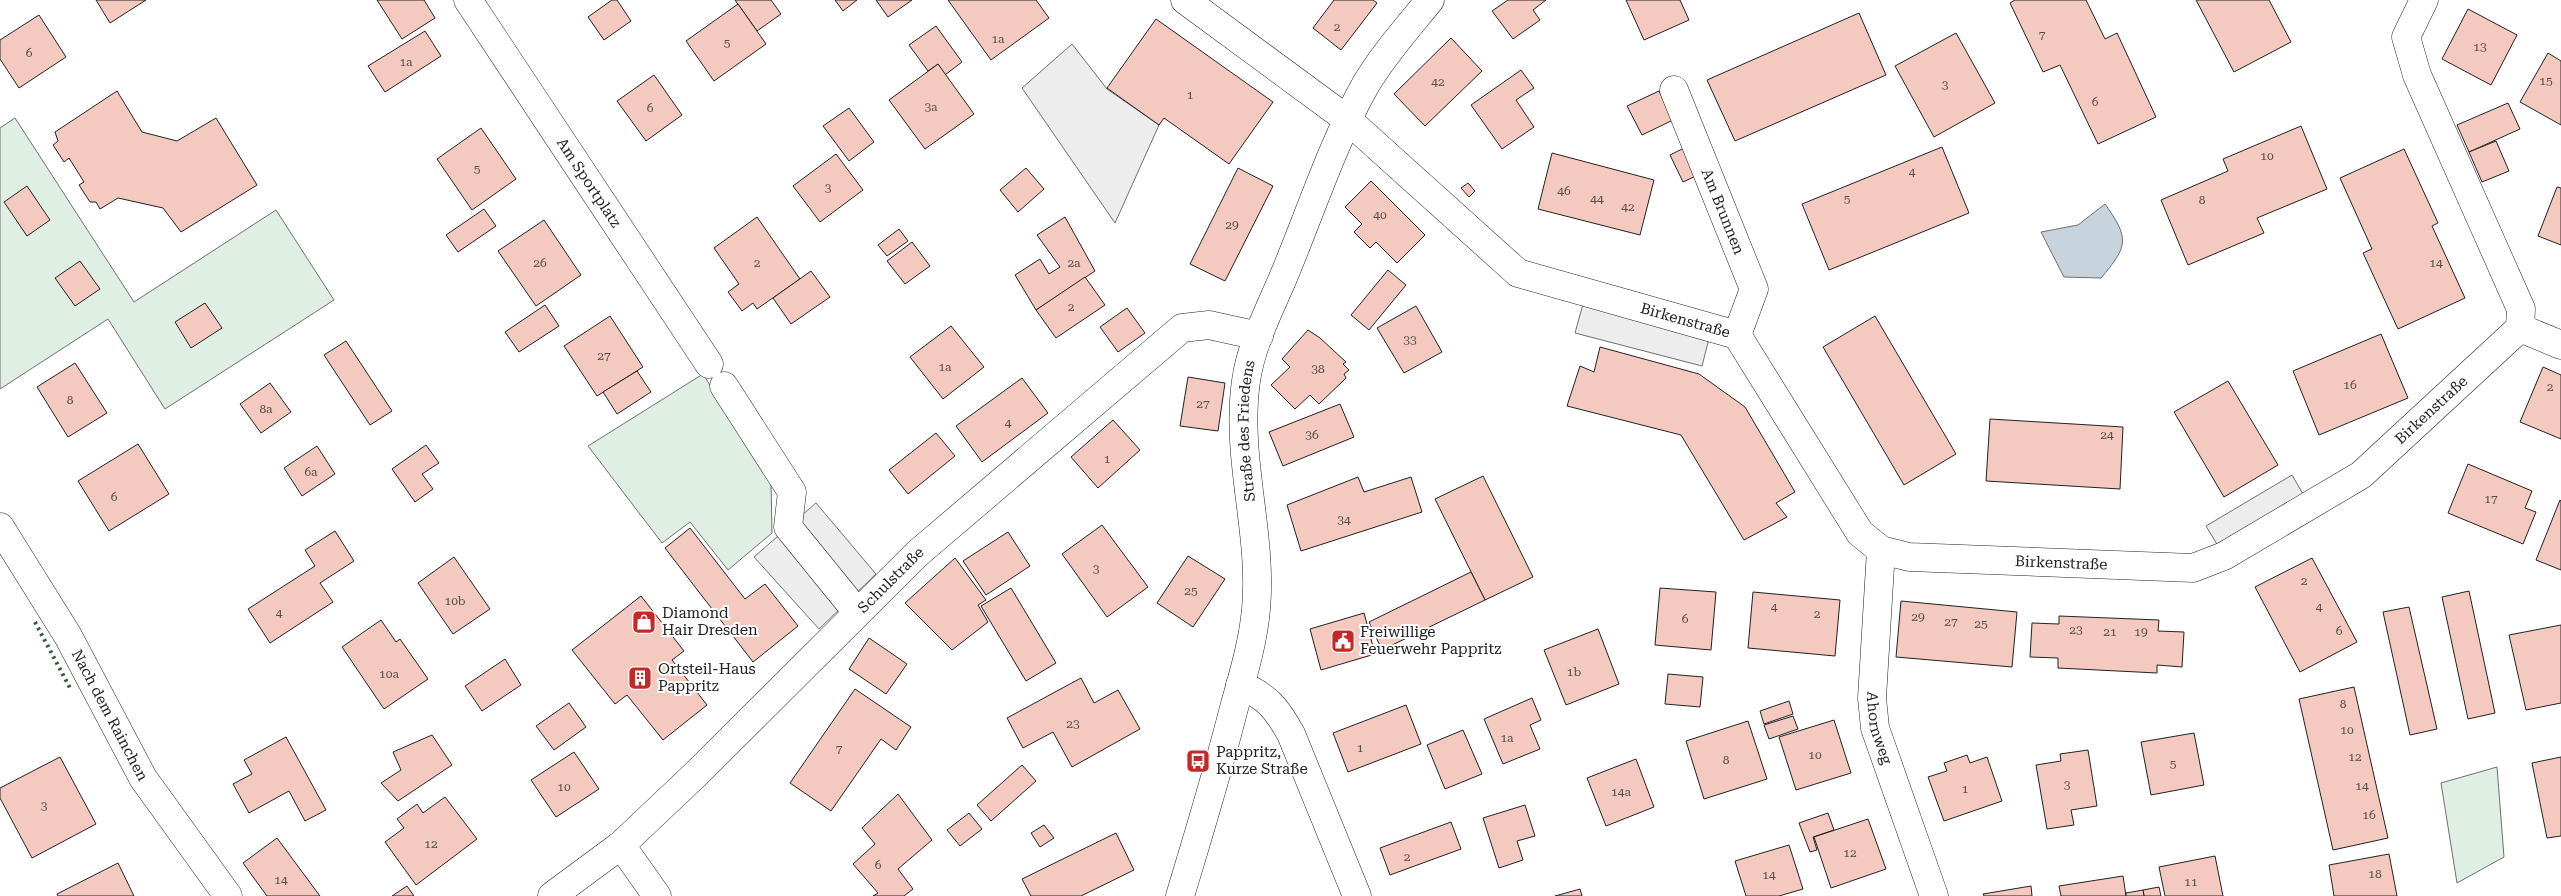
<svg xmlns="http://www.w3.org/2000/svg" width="2561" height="896" viewBox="0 0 2561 896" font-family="'Roboto Serif',serif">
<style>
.green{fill:#e0efe3;stroke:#6f6f6f}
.parking{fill:#ededed;stroke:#6f6f6f}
.water{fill:#c7d3dd;stroke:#6f6f6f}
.building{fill:#f3c9c0;stroke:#222}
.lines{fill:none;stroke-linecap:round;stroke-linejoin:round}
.street-casing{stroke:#222;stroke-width:29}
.secondary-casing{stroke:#222;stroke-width:29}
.street{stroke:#fff;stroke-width:28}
.secondary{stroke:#fff;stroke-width:28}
.hedge{stroke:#2f5e38;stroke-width:4;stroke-dasharray:2.5 4;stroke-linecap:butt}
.labels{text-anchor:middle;stroke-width:4;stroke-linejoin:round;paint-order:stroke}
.number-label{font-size:12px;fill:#564c4a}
.street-label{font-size:15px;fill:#222;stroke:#fff}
.poi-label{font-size:15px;fill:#222;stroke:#fff;text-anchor:start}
</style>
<rect width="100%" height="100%" fill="#fff"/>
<g class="green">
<polygon points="15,118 134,302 276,210 334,300 165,409 108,319 0,389 0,128"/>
<polygon points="703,374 771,483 772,533 728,570 690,522 662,543 588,446"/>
<polygon points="2497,767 2504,857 2457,883 2441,783"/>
</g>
<g class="parking">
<polygon points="1072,44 1107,89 1159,125 1115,223 1022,88"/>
<polygon points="1586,293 1712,327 1702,366 1575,333"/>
<polygon points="2292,475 2310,506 2224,556 2206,526"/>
<polygon points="816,503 876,574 819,629 754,557"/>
</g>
<path class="water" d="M2105,204C2130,239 2128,246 2101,278L2064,277L2041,232L2078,225Z"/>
<g class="building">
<polygon points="96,0 146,0 110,23"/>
<polygon points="377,0 424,0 435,18 402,39"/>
<polygon points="612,0 617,0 631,21 604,40 588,17"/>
<polygon points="735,0 771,0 781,14 757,31"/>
<polygon points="835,0 857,0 843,11"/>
<polygon points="876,0 912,0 888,17"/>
<polygon points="948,0 1036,0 1049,18 991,60"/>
<polygon points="1334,0 1373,0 1377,3 1341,50 1313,28"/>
<polygon points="1508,0 1546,0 1533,10 1540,20 1513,39 1492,11"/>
<polygon points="1626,0 1680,0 1689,20 1644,40"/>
<polygon points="2015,0 2086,0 2105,39 2117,33 2156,117 2098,144 2060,65 2043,72 2010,3"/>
<polygon points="2196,0 2269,0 2291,42 2234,72"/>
<polygon points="738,4 766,44 714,81 686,41"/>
<polygon points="2468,9 2517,35 2491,85 2442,59"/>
<polygon points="1859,13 1886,75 1735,141 1707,80"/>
<polygon points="39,15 66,57 19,88 0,59 0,40"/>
<polygon points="1156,19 1273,102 1229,164 1164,118 1159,125 1107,88"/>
<polygon points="936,26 962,62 945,75 938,64 928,71 909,45"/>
<polygon points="425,31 441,56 385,92 368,66"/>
<polygon points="1956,33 1995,103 1934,137 1895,66"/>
<polygon points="1451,38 1482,71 1425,126 1394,94"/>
<polygon points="2548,53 2561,61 2561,125 2520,102"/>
<polygon points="938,64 974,114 925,149 889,100"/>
<polygon points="1521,70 1534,88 1516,100 1534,127 1502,149 1471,105"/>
<polygon points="654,75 682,115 646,141 617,101"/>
<polygon points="117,91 142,132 177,141 216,118 257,185 181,232 163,208 118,198 100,209 96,202 90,202 79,185 84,182 69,158 64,162 53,145 58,141 55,132"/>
<polygon points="1659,91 1673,120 1642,135 1627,106"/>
<polygon points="2508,103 2520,129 2469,152 2457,125"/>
<polygon points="849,108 874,142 849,161 823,126"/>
<polygon points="2301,126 2327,189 2257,218 2264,233 2188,265 2161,200 2228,171 2223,159"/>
<polygon points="481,128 516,179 472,210 437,159"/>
<polygon points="2496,141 2509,171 2482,182 2469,152"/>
<polygon points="1686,147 1698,175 1683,182 1670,155"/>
<polygon points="1942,147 1969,213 1829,270 1802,204"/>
<polygon points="2404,149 2438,223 2432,226 2465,298 2398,329 2363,253 2372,249 2340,178"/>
<polygon points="1552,153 1654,180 1640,235 1538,209"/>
<polygon points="836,154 863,190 820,222 793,186"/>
<polygon points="1026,168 1044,189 1018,212 1000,190"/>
<polygon points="1238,168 1273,186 1225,281 1190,264"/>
<polygon points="1371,181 1425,235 1397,263 1376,242 1370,248 1354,232 1362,224 1345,207"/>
<polygon points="1468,183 1475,191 1469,197 1461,188"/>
<polygon points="27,186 50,220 27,236 4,202"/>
<polygon points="2557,187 2561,188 2561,245 2538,236"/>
<polygon points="484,209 496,226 458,252 446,235"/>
<polygon points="757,217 800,279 757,309 753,303 742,311 728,292 739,284 714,248"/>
<polygon points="1065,217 1095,271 1036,310 1015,275 1040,259 1049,274 1060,267 1037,235"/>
<polygon points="544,220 581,275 536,306 498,251"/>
<polygon points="899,229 908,241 887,256 878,245"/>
<polygon points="912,242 930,266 905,284 887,261"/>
<polygon points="80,261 100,289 75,306 55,278"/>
<polygon points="1388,270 1406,285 1369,330 1351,315"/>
<polygon points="811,271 830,297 791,324 773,298"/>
<polygon points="1085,277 1105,305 1056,338 1036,310"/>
<polygon points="205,303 222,328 191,348 175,322"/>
<polygon points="545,305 559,326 519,352 505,332"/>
<polygon points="1416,306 1442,352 1404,373 1377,328"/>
<polygon points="1127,308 1145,333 1118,352 1100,327"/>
<polygon points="610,316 643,367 597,396 564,346"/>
<polygon points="1875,316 1956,454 1904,485 1823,347"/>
<polygon points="951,326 984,367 943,399 910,357"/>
<polygon points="1308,330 1320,338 1346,362 1343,364 1349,370 1344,374 1346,378 1319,404 1310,395 1295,409 1271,385 1290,367 1282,359"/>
<polygon points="2381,334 2408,398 2319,435 2293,371"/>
<polygon points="346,341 392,411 370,425 324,355"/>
<polygon points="1600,347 1699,374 1745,407 1795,492 1776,503 1787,517 1744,540 1681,435 1567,406 1580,366 1594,372"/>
<polygon points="75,363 107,413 68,437 37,387"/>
<polygon points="2543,367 2561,375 2561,439 2520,422"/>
<polygon points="637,371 651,392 617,414 603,392"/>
<polygon points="1188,377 1225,383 1218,431 1180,426"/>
<polygon points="1022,378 1048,413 982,462 956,426"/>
<polygon points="2228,381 2278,465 2224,497 2174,412"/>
<polygon points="270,383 291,412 261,433 240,404"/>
<polygon points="1340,404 1354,437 1283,466 1269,432"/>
<polygon points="1990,419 2123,427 2120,489 1986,481"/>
<polygon points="1113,420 1140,450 1098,488 1071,457"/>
<polygon points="936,433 955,456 908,494 889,470"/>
<polygon points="138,444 169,494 109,531 78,481"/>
<polygon points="426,445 439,463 422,474 433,489 415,502 392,469"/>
<polygon points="317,446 335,474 302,496 284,468"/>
<polygon points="2468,464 2532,491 2525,508 2536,512 2523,544 2448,513"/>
<polygon points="1483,476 1533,577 1485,600 1435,499"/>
<polygon points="1358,477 1364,492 1411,477 1422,512 1301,551 1287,505"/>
<polygon points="2560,500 2561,501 2561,570 2536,560"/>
<polygon points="1102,525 1148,587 1107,617 1062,554"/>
<polygon points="690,528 745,599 765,584 798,626 753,662 665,548"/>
<polygon points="335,531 354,561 320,583 333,602 270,643 248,609 315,566 305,550"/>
<polygon points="1008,532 1030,566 986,595 963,561"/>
<polygon points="1188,556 1225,579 1193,627 1157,603"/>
<polygon points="454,557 490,609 453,634 418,583"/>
<polygon points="955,558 986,600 978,605 988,622 952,650 905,603"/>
<polygon points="2312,558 2357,642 2300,672 2255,587"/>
<polygon points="1471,572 1485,600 1382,650 1369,622"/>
<polygon points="1011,588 1056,663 1026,681 981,606"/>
<polygon points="1660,588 1716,592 1711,650 1655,645"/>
<polygon points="2469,591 2495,713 2468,719 2442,597"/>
<polygon points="1753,592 1840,600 1835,656 1748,648"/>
<polygon points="641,596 684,651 672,660 707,705 663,740 627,695 615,704 572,650"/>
<polygon points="1901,601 2017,612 2012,667 1896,657"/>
<polygon points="2409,607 2437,729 2410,735 2383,612"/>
<polygon points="1364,613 1375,654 1321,670 1310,629"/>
<polygon points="2059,616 2159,620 2158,631 2184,632 2182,667 2157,665 2157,673 2058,668 2058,658 2030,657 2032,623 2059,624"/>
<polygon points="381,620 396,642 400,639 428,679 384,709 342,647"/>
<polygon points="2561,625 2561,703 2526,710 2509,635"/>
<polygon points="1598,629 1619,684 1566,705 1544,650"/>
<polygon points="869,638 907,664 886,694 849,669"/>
<polygon points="505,659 521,685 482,711 465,686"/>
<polygon points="1668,674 1703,677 1700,707 1665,704"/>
<polygon points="1081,678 1094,703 1118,690 1140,729 1072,767 1053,732 1023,748 1007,718"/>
<polygon points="2354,687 2388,838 2333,850 2299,699"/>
<polygon points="855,689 911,727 896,750 881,739 831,811 790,783"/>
<polygon points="1532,698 1541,720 1530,725 1540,749 1503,764 1484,719"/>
<polygon points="1789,701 1793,714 1764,724 1760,711"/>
<polygon points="569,703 586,727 554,750 536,726"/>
<polygon points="1406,705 1421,744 1348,772 1333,733"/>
<polygon points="1793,716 1798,729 1769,739 1764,725"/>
<polygon points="1834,720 1851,773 1796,790 1779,737"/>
<polygon points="1748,721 1767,779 1704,799 1686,741"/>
<polygon points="1463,730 1482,774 1445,789 1427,745"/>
<polygon points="2194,733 2204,785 2151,795 2141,742"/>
<polygon points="432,735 452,765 398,801 381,783 401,770 393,752"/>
<polygon points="286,737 326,810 305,821 289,791 249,813 233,784 252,774 244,760"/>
<polygon points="2088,750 2097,806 2071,810 2074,825 2047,829 2036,765 2061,761 2060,754"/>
<polygon points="574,752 599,789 556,817 531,780"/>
<polygon points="1967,755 1970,763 1987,757 2002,801 1944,821 1928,777 1947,771 1944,763"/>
<polygon points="60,757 96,824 32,858 0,798 0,788"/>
<polygon points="2561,757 2561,836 2547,838 2532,763"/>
<polygon points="1636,759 1654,807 1606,826 1587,778"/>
<polygon points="1022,765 1036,781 991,821 977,805"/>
<polygon points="898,794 932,840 898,869 913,889 904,896 873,896 878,893 853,864 875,844 862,828"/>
<polygon points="445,797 477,839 416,885 385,842 404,828 397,819 417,804 423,813"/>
<polygon points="1525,805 1535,836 1517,841 1523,860 1499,868 1483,818"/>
<polygon points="969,813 982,829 960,846 947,830"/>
<polygon points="1828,813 1834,830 1813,837 1817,850 1810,852 1799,823"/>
<polygon points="1868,819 1886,869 1831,888 1814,837"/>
<polygon points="1451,822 1461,849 1390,875 1380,848"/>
<polygon points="1044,825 1054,838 1040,847 1031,833"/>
<polygon points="1116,833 1134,870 1081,896 1031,896 1022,879"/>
<polygon points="277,838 320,896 267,896 243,863"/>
<polygon points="1789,845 1803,889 1779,896 1746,896 1735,861"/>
<polygon points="2389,854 2397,896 2334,896 2329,865"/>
<polygon points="2215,856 2223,896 2165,896 2159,867"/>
<polygon points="118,863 134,896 58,896 57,894"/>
<polygon points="2123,876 2126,896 2061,896 2059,886"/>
<polygon points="407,886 414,896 392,896"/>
<polygon points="2031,886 2032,896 1984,896 1983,894"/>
<polygon points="2159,887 2161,896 2144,896 2143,890"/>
<polygon points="1580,889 1582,896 1555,896"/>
<polygon points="2143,890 2144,896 2126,896 2126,893"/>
</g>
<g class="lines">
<g class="street-casing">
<g id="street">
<path id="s1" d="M468,0L709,364"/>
<path id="s2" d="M1185,0L1348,120L1518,273L1737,335L1860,533L1881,550L1909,557L2193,568L2224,556L2361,475L2520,328L2521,309L2417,75L2406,37L2424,0"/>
<path id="s3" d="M1674,90L1754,289L1737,335"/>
<polyline points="2520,328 2561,345"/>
<polyline points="724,386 792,492 788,527 857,612"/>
<path id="s4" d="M0,527L68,636L143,778L228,896"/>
<path id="s5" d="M1881,550L1872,698L1875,728L1934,896"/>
<path d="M1240,685C1267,696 1277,709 1291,734L1357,896"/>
<polyline points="621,845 657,896"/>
<path id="s6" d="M552,896L621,845L697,773L918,553L1182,328L1209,325L1259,336"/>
</g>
</g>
<g class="secondary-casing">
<g id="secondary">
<path id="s7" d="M1180,896C1199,833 1218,771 1234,708C1243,675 1253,643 1256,609C1263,533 1235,458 1246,381C1251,344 1271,307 1285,273C1310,213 1334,140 1366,84C1384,54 1408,27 1430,0"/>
</g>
</g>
<use href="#street" class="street"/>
<use href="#secondary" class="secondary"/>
<polyline class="hedge" points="35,622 70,688"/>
</g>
<defs>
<g id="shop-square" transform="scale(1.25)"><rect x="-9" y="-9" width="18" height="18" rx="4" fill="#c62828" stroke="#fff"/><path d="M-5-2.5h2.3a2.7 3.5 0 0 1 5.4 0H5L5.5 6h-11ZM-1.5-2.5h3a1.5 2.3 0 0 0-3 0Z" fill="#fff"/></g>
<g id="civic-square" transform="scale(1.25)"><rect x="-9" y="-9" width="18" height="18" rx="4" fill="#c62828" stroke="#fff"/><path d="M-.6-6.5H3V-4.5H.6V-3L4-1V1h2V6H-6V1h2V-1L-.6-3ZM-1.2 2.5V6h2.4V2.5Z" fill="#fff"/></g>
<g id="building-square" transform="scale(1.25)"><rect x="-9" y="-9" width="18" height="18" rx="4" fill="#c62828" stroke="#fff"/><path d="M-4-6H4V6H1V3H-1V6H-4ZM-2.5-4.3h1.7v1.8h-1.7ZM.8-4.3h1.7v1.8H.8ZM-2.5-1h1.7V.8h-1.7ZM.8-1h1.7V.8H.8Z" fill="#fff"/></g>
<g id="bus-square" transform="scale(1.25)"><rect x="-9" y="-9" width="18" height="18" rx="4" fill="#c62828" stroke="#fff"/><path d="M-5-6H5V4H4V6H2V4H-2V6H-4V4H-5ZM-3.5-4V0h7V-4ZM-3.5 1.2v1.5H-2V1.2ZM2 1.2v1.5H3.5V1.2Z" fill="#fff"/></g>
</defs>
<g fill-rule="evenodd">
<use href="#shop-square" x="644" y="622"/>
<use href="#civic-square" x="1343" y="641"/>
<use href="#building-square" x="640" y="678"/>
<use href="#bus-square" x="1198" y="761"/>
</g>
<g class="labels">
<g class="number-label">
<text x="1337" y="31">2</text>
<text x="2042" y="39">7</text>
<text x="998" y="43">1a</text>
<text x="727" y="47">5</text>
<text x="2480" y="51">13</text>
<text x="29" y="57">6</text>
<text x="406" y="66">1a</text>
<text x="2546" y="85">15</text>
<text x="1438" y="86">42</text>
<text x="1945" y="89">3</text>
<text x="1190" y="99">1</text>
<text x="2095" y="106">6</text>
<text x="931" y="111">3a</text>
<text x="650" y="112">6</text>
<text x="2267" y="160">10</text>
<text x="477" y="173">5</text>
<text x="1912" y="176">4</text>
<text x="828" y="192">3</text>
<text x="1564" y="195">46</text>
<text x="1597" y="203">44</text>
<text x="1847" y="203">5</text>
<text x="2202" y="204">8</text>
<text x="1628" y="211">42</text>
<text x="1380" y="219">40</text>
<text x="1232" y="229">29</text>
<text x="540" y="267">26</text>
<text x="757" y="267">2</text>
<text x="1074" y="267">2a</text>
<text x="2436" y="267">14</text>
<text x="1071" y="311">2</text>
<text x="1410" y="344">33</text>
<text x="604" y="360">27</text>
<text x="945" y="371">1a</text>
<text x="1318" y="373">38</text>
<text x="2350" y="389">16</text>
<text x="2550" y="391">2</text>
<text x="70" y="404">8</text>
<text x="1203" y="408">27</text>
<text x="266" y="413">8a</text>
<text x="1008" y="427">4</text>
<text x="1312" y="439">36</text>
<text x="2107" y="439">24</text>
<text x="1107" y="463">1</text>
<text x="311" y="476">6a</text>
<text x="114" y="501">6</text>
<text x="2491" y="503">17</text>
<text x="1344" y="524">34</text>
<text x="1096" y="573">3</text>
<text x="2304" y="585">2</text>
<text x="1191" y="595">25</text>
<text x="455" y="605">10b</text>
<text x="1774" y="611">4</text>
<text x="2319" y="611">4</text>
<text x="279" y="617">4</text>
<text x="1817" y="618">2</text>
<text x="1918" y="621">29</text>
<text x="1685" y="623">6</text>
<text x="1951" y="626">27</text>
<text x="1981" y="628">25</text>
<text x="2076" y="634">23</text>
<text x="2339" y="635">6</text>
<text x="2110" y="636">21</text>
<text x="2141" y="636">19</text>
<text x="1574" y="676">1b</text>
<text x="389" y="678">10a</text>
<text x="2343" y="708">8</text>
<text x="1073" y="728">23</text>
<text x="2347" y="734">10</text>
<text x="1507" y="742">1a</text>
<text x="1360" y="752">1</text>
<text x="839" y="753">7</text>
<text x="1815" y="759">10</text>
<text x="2355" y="761">12</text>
<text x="1726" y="764">8</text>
<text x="2173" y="768">5</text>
<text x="2067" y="789">3</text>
<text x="2362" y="790">14</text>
<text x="564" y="791">10</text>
<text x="1965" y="793">1</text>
<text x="1621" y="796">14a</text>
<text x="44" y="810">3</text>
<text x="2369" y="819">16</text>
<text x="431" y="848">12</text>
<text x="1850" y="857">12</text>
<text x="1407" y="861">2</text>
<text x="878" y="869">6</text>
<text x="2375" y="878">18</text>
<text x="1769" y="879">14</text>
<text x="281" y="884">14</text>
<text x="2191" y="886">11</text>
</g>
<g class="street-label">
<text dy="5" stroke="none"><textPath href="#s1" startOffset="219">Am Sportplatz</textPath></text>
<text dy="5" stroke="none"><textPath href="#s3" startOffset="131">Am Brunnen</textPath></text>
<text dy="5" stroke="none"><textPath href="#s2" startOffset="605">Birkenstraße</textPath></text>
<text dy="5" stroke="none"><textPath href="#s2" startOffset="1520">Birkenstraße</textPath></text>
<text dy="5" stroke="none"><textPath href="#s7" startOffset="476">Straße des Friedens</textPath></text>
<text dy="5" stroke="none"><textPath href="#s2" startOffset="1100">Birkenstraße</textPath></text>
<text dy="5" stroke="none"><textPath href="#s6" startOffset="464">Schulstraße</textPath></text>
<text dy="5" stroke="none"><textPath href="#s4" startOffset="218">Nach dem Rainchen</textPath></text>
<text dy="5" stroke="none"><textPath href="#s5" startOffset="179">Ahornweg</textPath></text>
</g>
<g class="poi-label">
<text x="662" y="618">Diamond<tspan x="662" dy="17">Hair Dresden</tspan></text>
<text x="1360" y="637">Freiwillige<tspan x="1360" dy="17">Feuerwehr Pappritz</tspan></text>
<text x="658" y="674">Ortsteil-Haus<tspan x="658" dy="17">Pappritz</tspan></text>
<text x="1216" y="757">Pappritz,<tspan x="1216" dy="17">Kurze Straße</tspan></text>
</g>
</g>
</svg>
